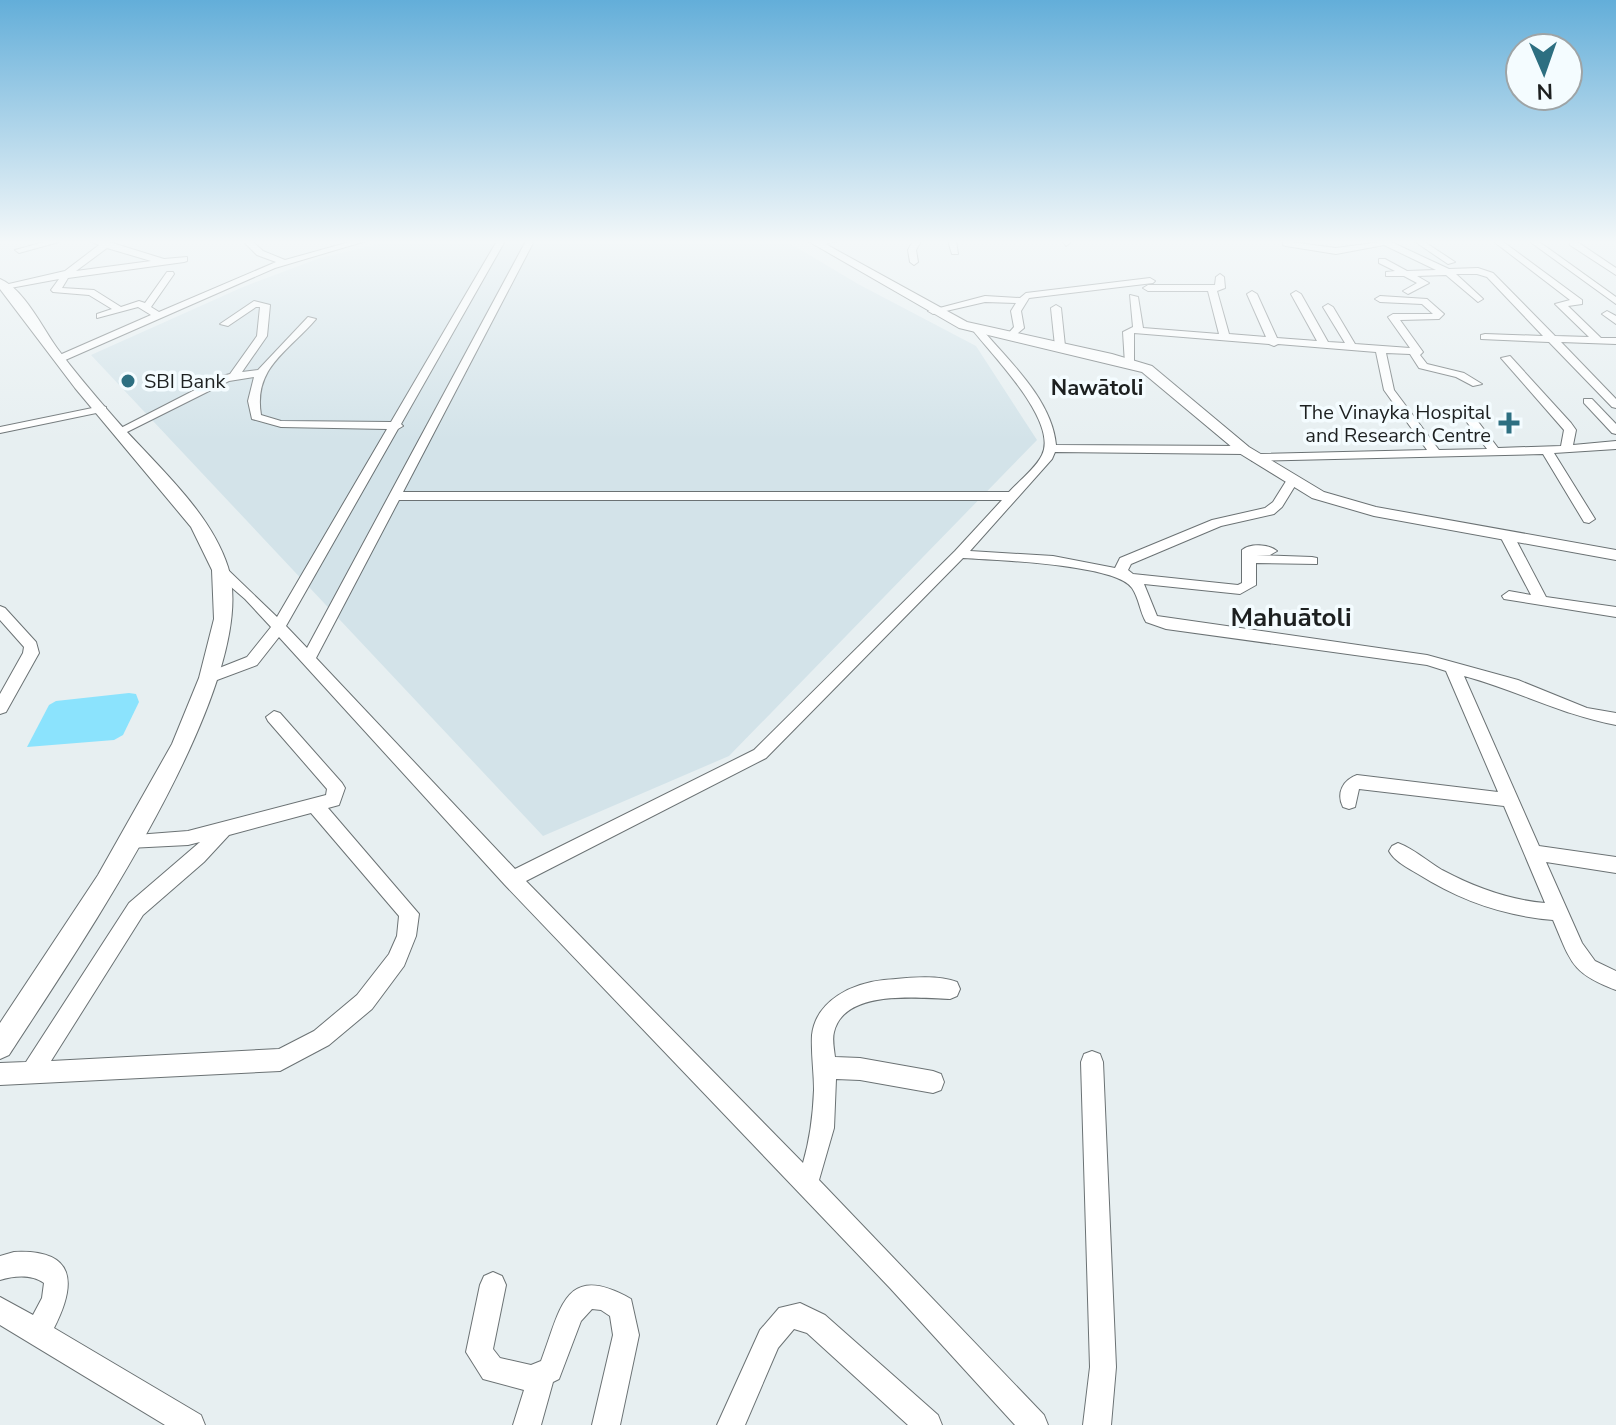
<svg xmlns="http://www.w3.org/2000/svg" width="1616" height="1425" viewBox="0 0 1616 1425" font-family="'Nunito Sans',sans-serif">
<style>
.built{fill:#d3e3e9}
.green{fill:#8be3fd}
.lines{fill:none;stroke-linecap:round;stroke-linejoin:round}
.minor-casing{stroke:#6b7274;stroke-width:2}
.major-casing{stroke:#6b7274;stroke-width:2}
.minor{fill:#fff;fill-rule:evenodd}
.major{fill:#fff;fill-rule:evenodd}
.poi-dot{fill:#2d6f81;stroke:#f4fcff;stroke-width:3}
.labels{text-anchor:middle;stroke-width:7;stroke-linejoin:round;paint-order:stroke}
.far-poi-label{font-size:20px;fill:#1d2020;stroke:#f4fcff;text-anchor:start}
.far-neighbourhood-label{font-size:22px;font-weight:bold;fill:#1d2020;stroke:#f4fcff}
.neighbourhood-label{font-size:26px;font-weight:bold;fill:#1d2020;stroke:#f4fcff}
</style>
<rect width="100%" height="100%" fill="#e7eff1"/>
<polygon class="built" points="391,241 786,241 858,284 976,346 1037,440 729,756 543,836 91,355 243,287 320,258"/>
<polygon class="green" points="129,693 136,694 139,702 123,735 114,740 27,747 49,705 56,701"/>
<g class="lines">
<g class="minor-casing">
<g id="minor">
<polygon points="48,241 62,241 19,253 15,250"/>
<path d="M89,241H106L164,259L187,257V261L184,262L68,278L62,288L94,290L121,307L139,301L145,303L167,272H173L174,274L151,307L159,312L276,262L257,255L243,241H252L263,251L285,260L353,241H366L275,268L63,361H55V357L151,315L138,307L97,318V314L112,309L89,295L53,292L51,290L59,279L5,289L0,286L65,271L99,245ZM107,248L151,261L76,271Z"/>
<path d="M497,241H505L401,424L403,426L398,429L286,626L307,648L526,241L533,243L403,492H1009C1019,481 1036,468 1042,455C1059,421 990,353 971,328L979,326C1007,359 1052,399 1056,445L1244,446L1250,450L1244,454L1055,452L1052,459L970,551L1053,556L1115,568L1120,558L1212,520L1265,508L1273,502L1288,478H1296L1298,481L1282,507L1274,514L1221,526L1131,564L1128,570L1133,574L1238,585L1242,583V550C1250,543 1269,544 1277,551L1270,555H1256L1312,557L1317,558V564L1256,563V585L1240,594L1144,584L1157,616L1427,655L1518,680L1587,708L1616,713V725C1563,715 1516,690 1464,676L1539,846L1616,857V873L1546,862L1582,943L1595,961L1616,971V990C1571,973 1571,962 1553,920C1504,916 1459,900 1418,874C1408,868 1394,861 1389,851L1392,846L1398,843C1414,849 1427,861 1442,870C1474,887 1509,900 1545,903L1504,806L1359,789L1355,807L1349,809L1343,807C1336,793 1343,780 1357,775L1498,792L1446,671L1427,665L1166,629L1146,622C1140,612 1139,598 1132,588C1116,564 994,560 963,558L766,758L526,881L803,1163C810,1139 813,1115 814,1090C814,1072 811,1053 812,1035C816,1000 853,983 884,980C906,978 937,974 957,982L960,989L957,996L950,999C918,998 844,989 834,1032C832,1039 834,1049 835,1057L860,1058L933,1071L941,1074L944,1082L941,1090L933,1093L860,1080L836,1079L834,1128L819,1180L1044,1415L1048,1425H1015L890,1288L505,885L279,637L257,665L209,683L201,678L204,674L247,657L271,627L245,599L216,574L214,571L216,568H226L277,617L387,429L281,427L252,419L248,401L254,377L229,381L123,434L113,432L222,376L230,374L257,336L260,307H256L228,326L220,324L254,301L270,305L267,336L242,372L258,370L308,317L316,319C289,351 253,367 261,415L281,421L391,422ZM399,500H1002L955,551L754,750L515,869L316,658Z"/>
<polygon points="815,241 837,241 816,246 812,243"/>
<polygon points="913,241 921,241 916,250 918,262 914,265 910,262 908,250"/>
<polygon points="948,241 956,241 958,254 952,254"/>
<polygon points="1062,241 1070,241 1070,243 1066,246"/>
<polygon points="1283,241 1336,248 1389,241 1449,269 1478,268 1493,273 1555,336 1589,337 1555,304 1570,300 1493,241 1502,241 1582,300 1582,304 1568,306 1601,338 1616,338 1616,344 1561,342 1616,399 1616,408 1612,407 1549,342 1481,339 1481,335 1485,334 1543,336 1487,277 1477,274 1456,274 1481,297 1483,299 1478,302 1446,275 1417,276 1429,283 1408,294 1403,291 1417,283 1404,276 1386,276 1386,272 1395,271 1379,263 1379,259 1385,259 1407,271 1436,270 1384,245 1336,254 1286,246 1283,245"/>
<polygon points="1414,241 1423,241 1455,262 1448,264"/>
<polygon points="1529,241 1538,241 1616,297 1616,304"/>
<polygon points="1570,241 1576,241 1616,268 1616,275 1570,245"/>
<polygon points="1220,274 1224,277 1225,288 1217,291 1229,334 1266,337 1247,294 1252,291 1257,294 1277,338 1317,341 1291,294 1296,291 1301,294 1328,342 1345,343 1323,307 1328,304 1333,307 1355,344 1410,348 1388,317 1393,314 1433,314 1422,304 1380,302 1375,299 1380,296 1427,299 1444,314 1439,319 1400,320 1423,352 1420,355 1427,364 1464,373 1482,384 1473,386 1456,377 1419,368 1410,354 1386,353 1394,390 1439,450 1487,449 1457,409 1463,406 1467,407 1498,448 1561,446 1564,430 1501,358 1510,356 1571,423 1576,430 1573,445 1616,441 1616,449 1554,453 1595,519 1589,523 1584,522 1543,454 1252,461 1252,455 1256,454 1427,450 1384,390 1376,352 1278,344 1274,346 1269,344 1134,333 1134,362 1125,364 1123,332 1133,327 1130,295 1138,297 1143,328 1219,334 1208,291 1148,291 1143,288 1148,285 1215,285 1216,277"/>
<polygon points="1150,278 1155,281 1153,283 1029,298 1021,311 1024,328 1011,339 1006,336 1014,327 1011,311 1016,303 985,302 933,314 928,311 985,296 1020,298 1026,293"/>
<polygon points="1056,305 1061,308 1065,346 1060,349 1055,346 1051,308"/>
<polygon points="1607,311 1616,316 1616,324 1602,314"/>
<polygon points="1584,399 1592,399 1616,424 1616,434 1612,433 1584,403"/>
<polygon points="102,406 106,407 106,411 0,433 0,427"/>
<polygon points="1507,532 1514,536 1546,597 1616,607 1616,617 1504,599 1502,596 1509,591 1531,595 1500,536"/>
<polygon points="0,606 5,608 36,642 39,653 6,712 0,714 0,694 23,653 24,647 0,620"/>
<path d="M274,711L280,713L342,783L345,788L339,805L328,808L419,914L416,936L404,966L372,1009L329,1045L280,1071L0,1085V1063L26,1062L129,903L200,842L188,845L129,848L123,846L120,841L123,836L188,831L326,795L327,789L268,721L266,717ZM311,813L399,916L397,936L389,954L357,995L314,1031L279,1049L51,1061L143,915L204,862L229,835Z"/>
<polygon points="1092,1051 1100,1054 1103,1062 1116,1367 1111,1425 1083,1425 1090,1367 1081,1062 1084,1054"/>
<path d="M14,1252C76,1249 77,1283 54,1328L201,1415L205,1425H165L0,1325V1297L33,1315L42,1298L44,1283C31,1274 14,1276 0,1280V1256Z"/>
<path d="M493,1272L502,1276L506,1285L493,1349L500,1358L531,1365L541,1361C561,1309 564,1261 631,1299L639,1335L620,1425H592L613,1335L610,1316L601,1310L592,1309L581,1321L559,1379L553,1382L541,1425H513L524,1390L483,1379L466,1352L480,1285L484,1276Z"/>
<polygon points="800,1303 825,1315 938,1415 942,1425 908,1425 807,1333 794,1329 778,1348 745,1425 717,1425 760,1330 779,1308"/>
</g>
</g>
<g class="major-casing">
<g id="major">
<polygon points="808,241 820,241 967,322 1112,354 1152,366 1249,447 1324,492 1376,507 1616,550 1616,560 1374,516 1312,498 1239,453 1142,372 959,328"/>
<path d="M0,279C24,289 42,327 57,348C74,371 92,392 111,414C150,460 209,508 228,567C264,681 72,957 9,1055L0,1059V1023L98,875L172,744L199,678L214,619L212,570L191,527L75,388L0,289Z"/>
</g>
</g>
<use href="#minor" class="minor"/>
<use href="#major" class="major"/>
</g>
<linearGradient id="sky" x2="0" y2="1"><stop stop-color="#63aed9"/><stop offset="0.55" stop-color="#f4f8f9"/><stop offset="1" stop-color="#f4f8f9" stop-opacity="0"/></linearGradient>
<rect width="1616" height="440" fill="url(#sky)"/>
<g class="poi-dot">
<circle cx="128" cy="381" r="8"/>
<path d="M1505 411h8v8h8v8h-8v8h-8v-8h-8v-8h8z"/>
</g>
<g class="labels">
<g class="far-poi-label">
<text x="144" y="388">SBI Bank</text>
<text x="1491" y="419" text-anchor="end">The Vinayka Hospital<tspan x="1491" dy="23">and Research Centre</tspan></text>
</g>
<g class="far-neighbourhood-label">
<text x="1097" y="395">Nawātoli</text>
</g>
<g class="neighbourhood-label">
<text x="1291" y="626">Mahuātoli</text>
</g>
</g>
<g transform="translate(1544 72) rotate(178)"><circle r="38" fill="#f4fcff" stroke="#9ea4a6" stroke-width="2"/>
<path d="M0-6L14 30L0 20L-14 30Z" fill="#2d6f81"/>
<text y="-12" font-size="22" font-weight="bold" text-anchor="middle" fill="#1d2020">N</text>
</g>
</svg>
